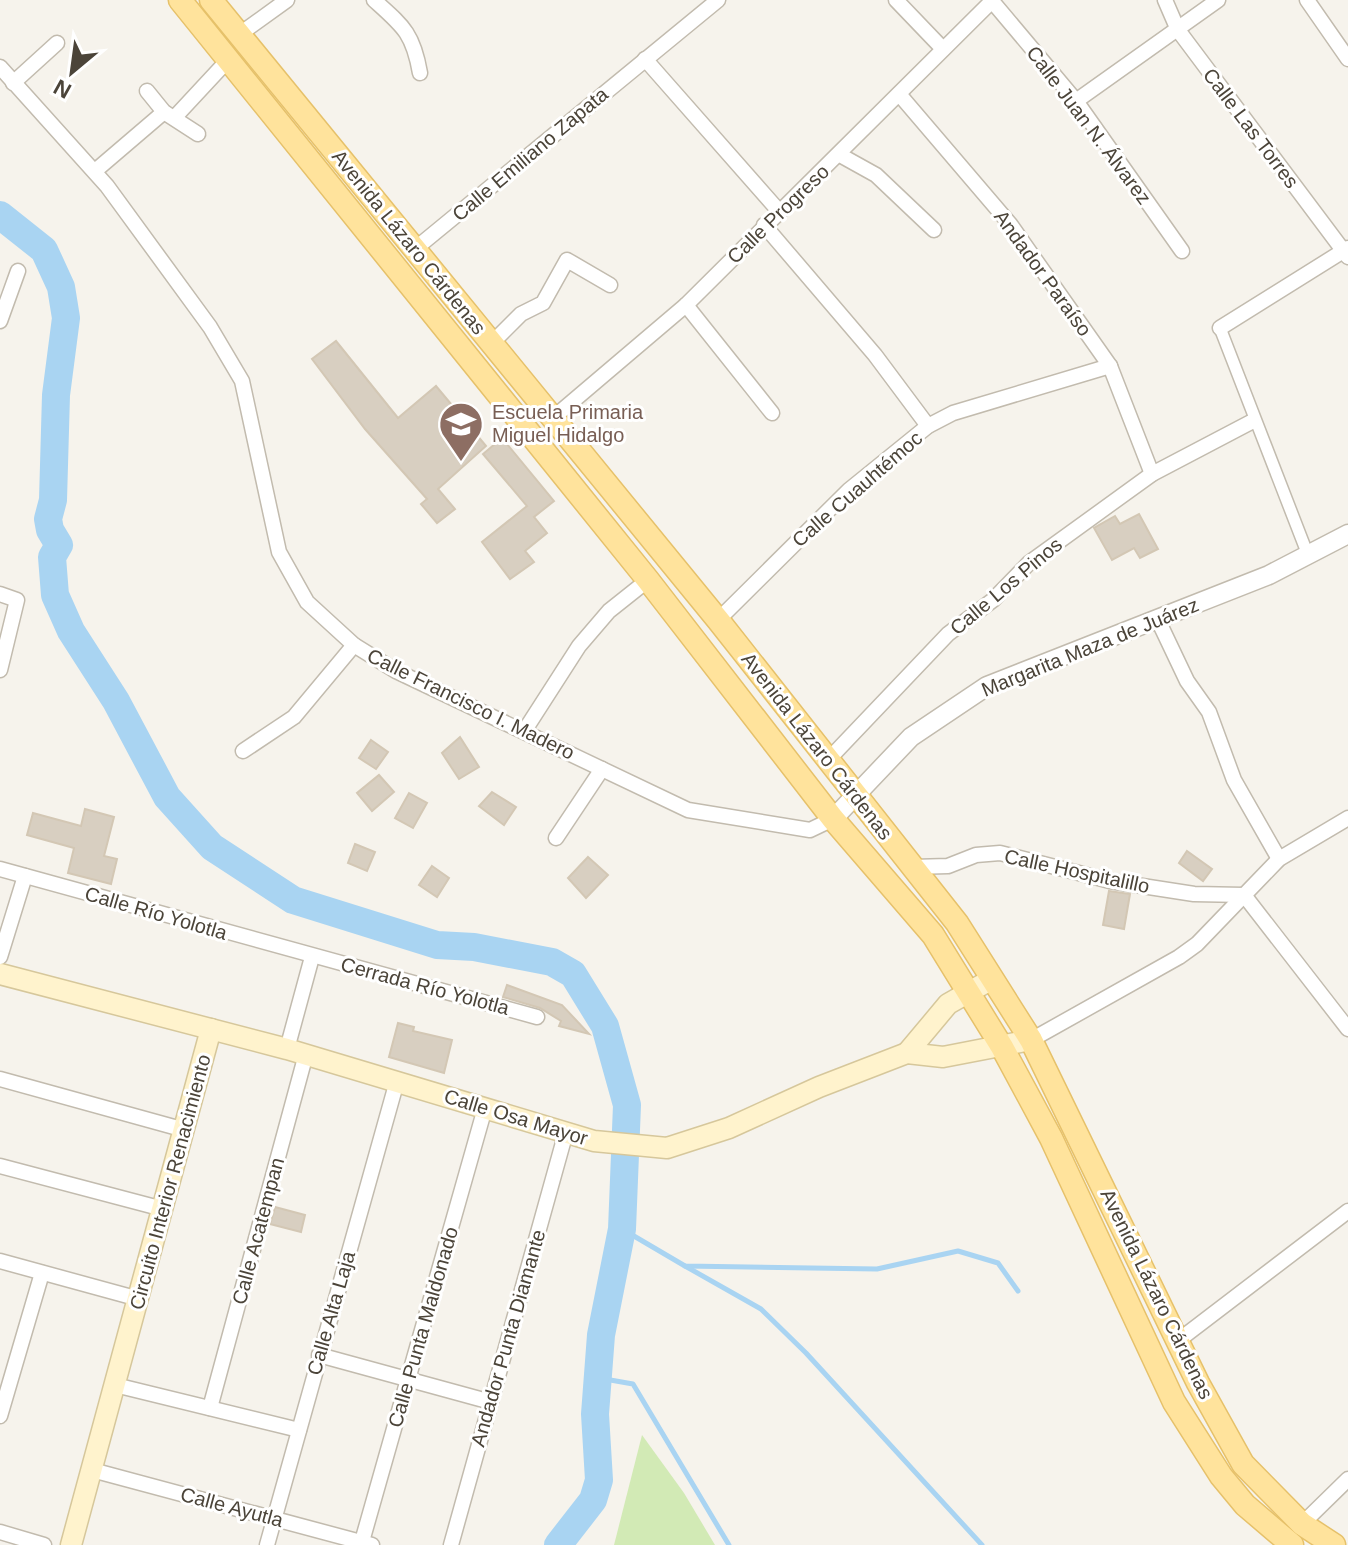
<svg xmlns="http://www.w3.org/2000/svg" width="1348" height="1545" viewBox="0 0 1348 1545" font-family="Arial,sans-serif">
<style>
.green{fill:#d2eab5}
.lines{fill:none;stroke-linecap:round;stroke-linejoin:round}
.stream{stroke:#a9d4f2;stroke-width:5}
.river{stroke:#a9d4f2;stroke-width:28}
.building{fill:#d8cfc1;stroke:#d3c7b4;stroke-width:2}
.pedestrian-casing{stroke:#c2bbae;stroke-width:14}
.minor-casing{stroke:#c2bbae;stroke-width:17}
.tertiary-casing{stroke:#c2bbae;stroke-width:21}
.secondary-casing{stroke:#d6c79b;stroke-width:23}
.primary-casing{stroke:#e6c16a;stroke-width:25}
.pedestrian{stroke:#fff;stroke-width:11}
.minor{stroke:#fff;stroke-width:14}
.tertiary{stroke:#fff;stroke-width:18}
.secondary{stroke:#fff3cd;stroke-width:20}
.primary{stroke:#ffe39c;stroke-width:22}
.labels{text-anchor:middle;stroke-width:6;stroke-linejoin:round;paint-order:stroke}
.street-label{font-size:20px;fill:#4b4439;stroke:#fff}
.education-label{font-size:20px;fill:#785e54;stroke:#fff;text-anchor:start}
</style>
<rect width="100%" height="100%" fill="#f6f3ec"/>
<polygon class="green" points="642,1435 684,1493 715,1545 614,1545"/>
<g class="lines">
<g class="stream">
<polyline points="622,1229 685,1266 877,1269 958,1251 998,1263 1018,1291"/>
<polyline points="685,1266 761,1309 806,1353 982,1545"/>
<polyline points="599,1378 633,1384 729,1545"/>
</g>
<polyline class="river" points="0,215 44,250 61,287 66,318 56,395 53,500 48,519 50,530 59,545 52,557 55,595 71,631 116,701 167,797 212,847 293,900 437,945 474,947 552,962 573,974 605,1026 627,1105 622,1229 601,1335 595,1414 599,1480 593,1500 558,1545"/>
</g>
<g class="building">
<polygon points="336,341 398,418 436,386 486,446 438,489 455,509 437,523 421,504 427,499 365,429 312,359"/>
<polygon points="502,438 554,501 534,517 547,533 525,551 534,562 510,579 482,542 527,506 483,454"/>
<polygon points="1139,514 1158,549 1140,558 1134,548 1112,560 1094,528 1115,516 1120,524"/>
<polygon points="460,737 479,767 459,779 442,753"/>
<polygon points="371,740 388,752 376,769 359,758"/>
<polygon points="379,775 394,792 372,811 357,793"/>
<polygon points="492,792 516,807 504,825 479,806"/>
<polygon points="409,793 427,803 413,828 395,818"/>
<polygon points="85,809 114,817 104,856 117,859 111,884 68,873 74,848 27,835 33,813 81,826"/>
<polygon points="355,844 375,852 367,871 348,863"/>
<polygon points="1187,851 1212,869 1203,881 1179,863"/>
<polygon points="588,857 608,875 586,898 568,878"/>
<polygon points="432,866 449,878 437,897 419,885"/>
<polygon points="1109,891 1130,894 1124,929 1103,925"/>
<polygon points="507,985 562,1005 589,1034 559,1026 561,1021 540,1008 503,997"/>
<polygon points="398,1023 414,1027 413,1031 452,1040 444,1073 389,1057"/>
<polygon points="275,1207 305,1215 301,1232 270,1224"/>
</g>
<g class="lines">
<g class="pedestrian-casing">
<polyline id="pedestrian" points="1220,328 1308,555"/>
</g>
<g class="minor-casing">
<g id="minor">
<path d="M374,0C403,26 413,33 420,73"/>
<polyline points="896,0 943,49"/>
<polyline points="1165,0 1178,30 1348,257"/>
<polyline points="1307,0 1348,59"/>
<polyline points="992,1 1076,101 1182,251"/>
<polyline points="240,34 287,0"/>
<polyline points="645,59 778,210"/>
<polyline points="0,67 107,186 210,327 242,381 279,552 307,602 354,645 396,671 688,810 810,830 833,819"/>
<polyline points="13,83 57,43"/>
<polyline points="147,91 164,112 198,134"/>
<polyline points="899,94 1010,224 1110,366 1152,474"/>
<polyline points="1076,101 1218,0"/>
<polyline points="175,117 228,60"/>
<polyline points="840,155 876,175 934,230"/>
<polyline points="95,171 164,112"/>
<polyline points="764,225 875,355 928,426"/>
<polyline points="415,249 718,0"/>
<polyline points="686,305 772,413"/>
<polyline points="0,321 18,271"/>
<polyline points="1220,328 1348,248"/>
<polyline points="492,343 521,314 543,303 567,260 610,285"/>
<polyline points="553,418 686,305 993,0"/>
<polyline points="0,594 17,600 0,670"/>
<polyline points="718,620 849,490 928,426 953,413 1110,366"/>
<polyline points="1158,620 1187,681 1209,712 1234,780 1279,859"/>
<polyline points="525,730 579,646 609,611 648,580"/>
<polyline points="243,751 294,717 354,645"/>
<polyline points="827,761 948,634 993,600 1029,563 1152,474 1253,421"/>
<polyline points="556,838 602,769"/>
<polyline points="913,867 948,866 976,855 1000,853 1110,881 1194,894 1244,895"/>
<polyline points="0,869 537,1017"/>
<polyline points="1244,895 1348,1029"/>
<polyline points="0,957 25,876"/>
<polyline points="1031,1040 1179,957 1197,944 1279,859 1348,818"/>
<polyline points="287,1049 312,957"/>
<polyline points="0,1079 185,1130"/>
<polyline points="0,1166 163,1209"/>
<polyline points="0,1261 139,1299"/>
<polyline points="1179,1340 1348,1211"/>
<polyline points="319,1355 491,1402"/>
<polyline points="115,1385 299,1430"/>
<polyline points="210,1408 306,1054"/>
<polyline points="0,1416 42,1273"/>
<polyline points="92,1470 372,1545"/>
<polyline points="1302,1524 1348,1479"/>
<polyline points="0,1532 44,1545"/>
<polyline points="267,1545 397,1081"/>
<polyline points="361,1545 485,1108"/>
<polyline points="451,1545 566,1132"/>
</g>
</g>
<g class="tertiary-casing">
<polyline id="tertiary" points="833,819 911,737 987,686 1269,575 1348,534"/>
</g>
<g class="secondary-casing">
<g id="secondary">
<polyline points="0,974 287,1049 594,1141 667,1148 729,1128 819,1087 907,1053 943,1057 1031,1040"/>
<polyline points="907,1053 948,1004 992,979"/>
<polyline points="71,1545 211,1029"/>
</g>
</g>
<g class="primary-casing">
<g id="primary">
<polyline points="180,0 648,580 833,819 933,935 1002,1047 1051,1138 1174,1402 1221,1476 1245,1505 1292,1545"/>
<polyline points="211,0 718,620 957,923 1031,1040 1198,1383 1243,1464 1302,1524 1334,1545"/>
</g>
</g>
<use href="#pedestrian" class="pedestrian"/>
<use href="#minor" class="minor"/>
<use href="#tertiary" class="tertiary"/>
<use href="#secondary" class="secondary"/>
<use href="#primary" class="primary"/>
</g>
<defs>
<g id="school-pin" transform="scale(2.3)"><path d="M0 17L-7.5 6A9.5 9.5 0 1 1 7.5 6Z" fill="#8d6e63" stroke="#fff"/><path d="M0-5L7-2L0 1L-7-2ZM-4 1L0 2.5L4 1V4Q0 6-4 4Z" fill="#fff"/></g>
</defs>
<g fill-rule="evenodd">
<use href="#school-pin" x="461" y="424"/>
</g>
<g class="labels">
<g class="street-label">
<text transform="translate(1089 125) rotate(53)" y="7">Calle Juan N. Álvarez</text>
<text transform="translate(1251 128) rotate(53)" y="7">Calle Las Torres</text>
<text transform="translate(530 154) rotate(-40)" y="7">Calle Emiliano Zapata</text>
<text transform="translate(778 214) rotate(-44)" y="7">Calle Progreso</text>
<text transform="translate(409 242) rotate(51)" y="7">Avenida Lázaro Cárdenas</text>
<text transform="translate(1043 273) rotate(54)" y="7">Andador Paraíso</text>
<text transform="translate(857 489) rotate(-41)" y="7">Calle Cuauhtémoc</text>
<text transform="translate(1006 586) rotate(-40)" y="7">Calle Los Pinos</text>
<text transform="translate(1090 647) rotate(-22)" y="7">Margarita Maza de Juárez</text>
<text transform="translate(471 704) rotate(26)" y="7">Calle Francisco I. Madero</text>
<text transform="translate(817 746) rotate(52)" y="7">Avenida Lázaro Cárdenas</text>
<text transform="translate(1077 871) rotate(12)" y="7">Calle Hospitalillo</text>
<text transform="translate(156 913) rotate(16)" y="7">Calle Río Yolotla</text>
<text transform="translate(425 986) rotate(15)" y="7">Cerrada Río Yolotla</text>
<text transform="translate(516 1117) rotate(17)" y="7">Calle Osa Mayor</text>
<text transform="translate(170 1182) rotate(-75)" y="7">Circuito Interior Renacimiento</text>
<text transform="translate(258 1231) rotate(-75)" y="7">Calle Acatempan</text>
<text transform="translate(1157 1294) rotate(64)" y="7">Avenida Lázaro Cárdenas</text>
<text transform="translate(331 1313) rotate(-74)" y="7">Calle Alta Laja</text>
<text transform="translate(423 1327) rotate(-74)" y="7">Calle Punta Maldonado</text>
<text transform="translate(508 1338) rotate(-74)" y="7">Andador Punta Diamante</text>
<text transform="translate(232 1507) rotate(15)" y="7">Calle Ayutla</text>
</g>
<g class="education-label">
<text x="492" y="419">Escuela Primaria<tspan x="492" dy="23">Miguel Hidalgo</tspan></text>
</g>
</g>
<g transform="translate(72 72) rotate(209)" stroke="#ffffff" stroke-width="6" paint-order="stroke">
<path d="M0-6L14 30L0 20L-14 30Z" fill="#4b4439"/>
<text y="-12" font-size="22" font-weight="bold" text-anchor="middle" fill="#4b4439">N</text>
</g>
</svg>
